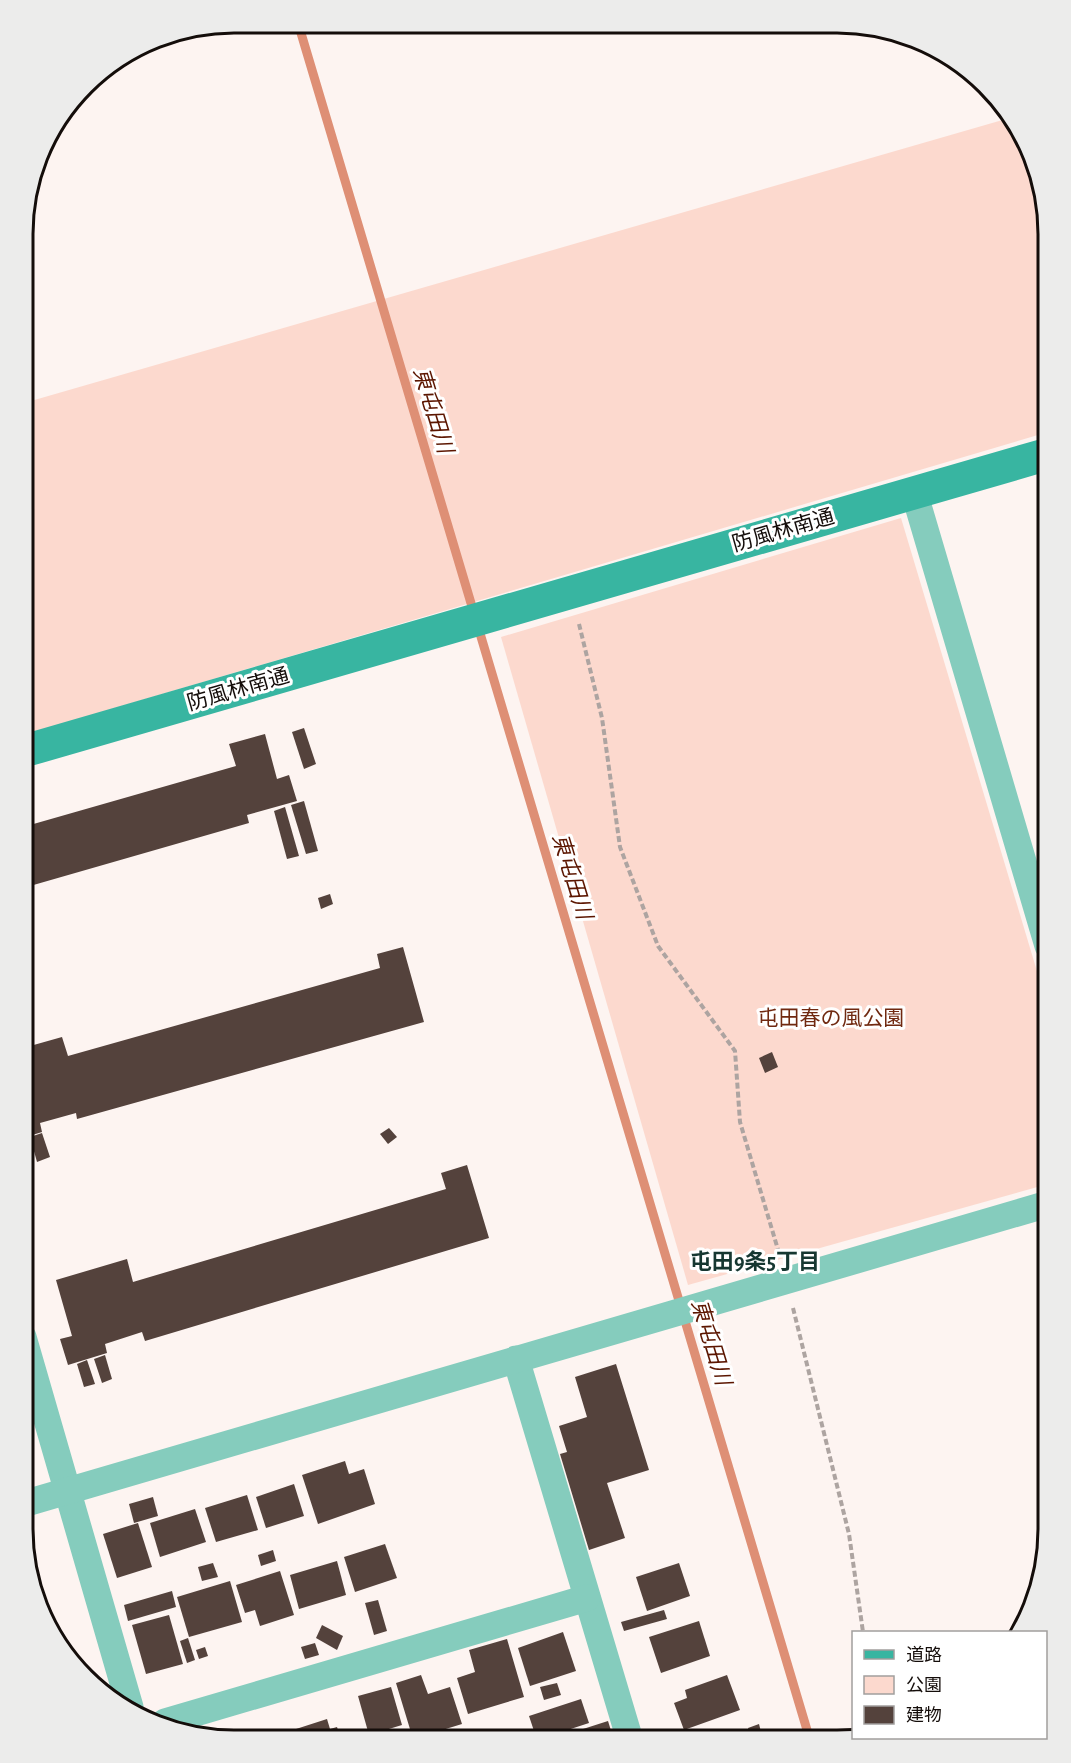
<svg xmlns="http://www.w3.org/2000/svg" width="1071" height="1763" viewBox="0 0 1071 1763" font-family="'Alegreya Sans','Noto Sans JP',sans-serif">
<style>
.green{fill:#fcd9ce}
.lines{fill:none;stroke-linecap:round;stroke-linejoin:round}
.stream{stroke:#de8f75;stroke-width:9}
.building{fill:#54423c}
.path{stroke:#ada4a1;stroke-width:4;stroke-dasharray:6 3;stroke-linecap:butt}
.street{stroke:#85ccbd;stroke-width:27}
.secondary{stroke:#38b5a1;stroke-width:33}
.labels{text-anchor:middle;stroke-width:6;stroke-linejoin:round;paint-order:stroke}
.street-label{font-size:21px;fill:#140d0a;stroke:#fff}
.park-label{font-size:21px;fill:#702910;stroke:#fff}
.water-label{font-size:22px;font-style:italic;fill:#5c1600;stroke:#fff}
.neighbourhood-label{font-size:22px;font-weight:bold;fill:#163731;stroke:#fff}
.rim{fill:none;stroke:#140d0a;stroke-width:3}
</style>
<rect width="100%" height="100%" fill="#fdf4f1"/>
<g class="green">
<polygon points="1006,119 1033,153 1048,234 1048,432 24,735 24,403"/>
<polygon points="901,518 1048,1008 1048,1184 688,1285 501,637"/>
</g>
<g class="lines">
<polyline class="stream" points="298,23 810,1740"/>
</g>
<g class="building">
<polygon points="304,728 316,764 304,769 292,732"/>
<polygon points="265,734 277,779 289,775 297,801 247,815 249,823 23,888 23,827 236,766 229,744"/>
<polygon points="304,801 318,851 306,854 291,805"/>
<polygon points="285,807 299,856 287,859 274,811"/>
<polygon points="330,894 333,904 321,909 318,898"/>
<polygon points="403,947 424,1022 77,1119 76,1113 40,1123 42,1132 23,1138 23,1048 62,1037 68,1056 380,968 377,954"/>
<polygon points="772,1052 778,1067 765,1073 759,1058"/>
<polygon points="389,1128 397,1137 388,1144 380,1134"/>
<polygon points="42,1133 50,1157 37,1162 30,1137"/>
<polygon points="23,1142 30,1165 23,1167"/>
<polygon points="467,1165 489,1238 145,1341 142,1332 105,1344 107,1353 68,1365 60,1339 72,1336 56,1280 127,1259 133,1282 446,1189 441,1173"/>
<polygon points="105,1355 112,1379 102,1383 94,1359"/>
<polygon points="87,1360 95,1384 84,1387 77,1364"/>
<polygon points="616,1364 649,1470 607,1483 625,1538 589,1550 560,1454 567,1452 559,1426 587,1417 575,1377"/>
<polygon points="345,1461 349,1474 364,1469 375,1504 318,1524 302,1475"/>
<polygon points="294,1484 304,1516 266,1528 256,1497"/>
<polygon points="247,1495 258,1530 216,1542 205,1508"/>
<polygon points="153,1497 158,1516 134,1523 129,1504"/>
<polygon points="195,1509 206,1542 160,1557 150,1523"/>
<polygon points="138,1523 152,1567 117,1578 103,1534"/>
<polygon points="385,1544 397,1578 355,1592 344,1557"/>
<polygon points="273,1550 276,1561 261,1566 258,1555"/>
<polygon points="337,1561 346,1595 299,1609 290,1575"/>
<polygon points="213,1563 218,1577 202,1581 198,1567"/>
<polygon points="679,1563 690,1596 647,1611 636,1577"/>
<polygon points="280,1571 294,1615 260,1626 255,1610 245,1613 236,1585"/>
<polygon points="230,1581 242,1622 189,1637 177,1597"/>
<polygon points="172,1591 176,1607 128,1621 124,1605"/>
<polygon points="378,1600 387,1631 374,1635 365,1603"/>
<polygon points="664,1610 667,1619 624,1631 621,1622"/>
<polygon points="169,1615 183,1664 146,1674 132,1625"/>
<polygon points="699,1621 710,1656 661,1673 649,1637"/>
<polygon points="322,1625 343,1636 337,1650 316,1638"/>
<polygon points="563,1632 576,1671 530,1686 518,1648"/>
<polygon points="188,1638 195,1660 187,1663 180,1641"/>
<polygon points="507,1639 524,1697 468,1714 457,1678 475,1672 469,1650"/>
<polygon points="315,1643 319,1655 305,1659 301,1647"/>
<polygon points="205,1647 208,1656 199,1659 196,1650"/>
<polygon points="421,1675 428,1694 450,1687 462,1724 413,1739 396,1683"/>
<polygon points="727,1675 740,1710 684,1730 674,1703 687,1698 685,1690"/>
<polygon points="557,1683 561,1695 544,1700 540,1687"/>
<polygon points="391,1687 402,1725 369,1735 358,1696"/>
<polygon points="581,1699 589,1723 537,1740 529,1716"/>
<polygon points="327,1719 330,1729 337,1727 341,1739 299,1739 296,1729"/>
<polygon points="608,1721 614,1740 587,1740 583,1729"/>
<polygon points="759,1724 763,1740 751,1740 748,1728"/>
</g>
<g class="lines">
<g class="path">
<polyline points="579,624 602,718 620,847 658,946 735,1051 740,1122 779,1253"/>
<polyline points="793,1308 849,1534 863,1632"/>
</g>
<g class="street">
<polyline points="914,492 1048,946"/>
<polyline points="23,1337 130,1707"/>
<polyline points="516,1359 630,1740"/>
<polyline points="23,1504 1048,1204"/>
<polyline points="165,1722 587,1598"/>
</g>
<polyline class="secondary" points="24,751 1048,454"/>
</g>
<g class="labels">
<g class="street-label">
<text transform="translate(783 530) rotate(-16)" y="7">防風林南通</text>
<text transform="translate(238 689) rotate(-16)" y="7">防風林南通</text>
</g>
<g class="park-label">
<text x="831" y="1025">屯田春の風公園</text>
</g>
<g class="water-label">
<text transform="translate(434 410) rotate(73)" y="8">東屯田川</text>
<text transform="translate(573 876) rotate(73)" y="8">東屯田川</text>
<text transform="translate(712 1342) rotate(73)" y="8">東屯田川</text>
</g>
<g class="neighbourhood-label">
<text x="755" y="1269">屯田9条5丁目</text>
</g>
</g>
<path d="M0 0H1071V1763H0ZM234 33H837A201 201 0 0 1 1038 234V1529A201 201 0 0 1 837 1730H234A201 201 0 0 1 33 1529V234A201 201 0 0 1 234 33Z" fill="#ececeb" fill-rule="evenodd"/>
<path class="rim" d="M234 33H837A201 201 0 0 1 1038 234V1529A201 201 0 0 1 837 1730H234A201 201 0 0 1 33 1529V234A201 201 0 0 1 234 33Z"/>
<rect x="852" y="1631" width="195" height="108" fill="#ffffff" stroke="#a19e9d" stroke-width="1.5"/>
<rect x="864" y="1650" width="30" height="9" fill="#38b5a1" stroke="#a19e9d" stroke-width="1.5"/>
<text x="906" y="1661" font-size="18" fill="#140d0a">道路</text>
<rect x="864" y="1676" width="30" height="18" fill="#fcd9ce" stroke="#a19e9d" stroke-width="1.5"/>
<text x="906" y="1691" font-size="18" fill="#140d0a">公園</text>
<rect x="864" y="1706" width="30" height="18" fill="#54423c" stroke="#a19e9d" stroke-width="1.5"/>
<text x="906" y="1721" font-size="18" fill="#140d0a">建物</text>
</svg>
